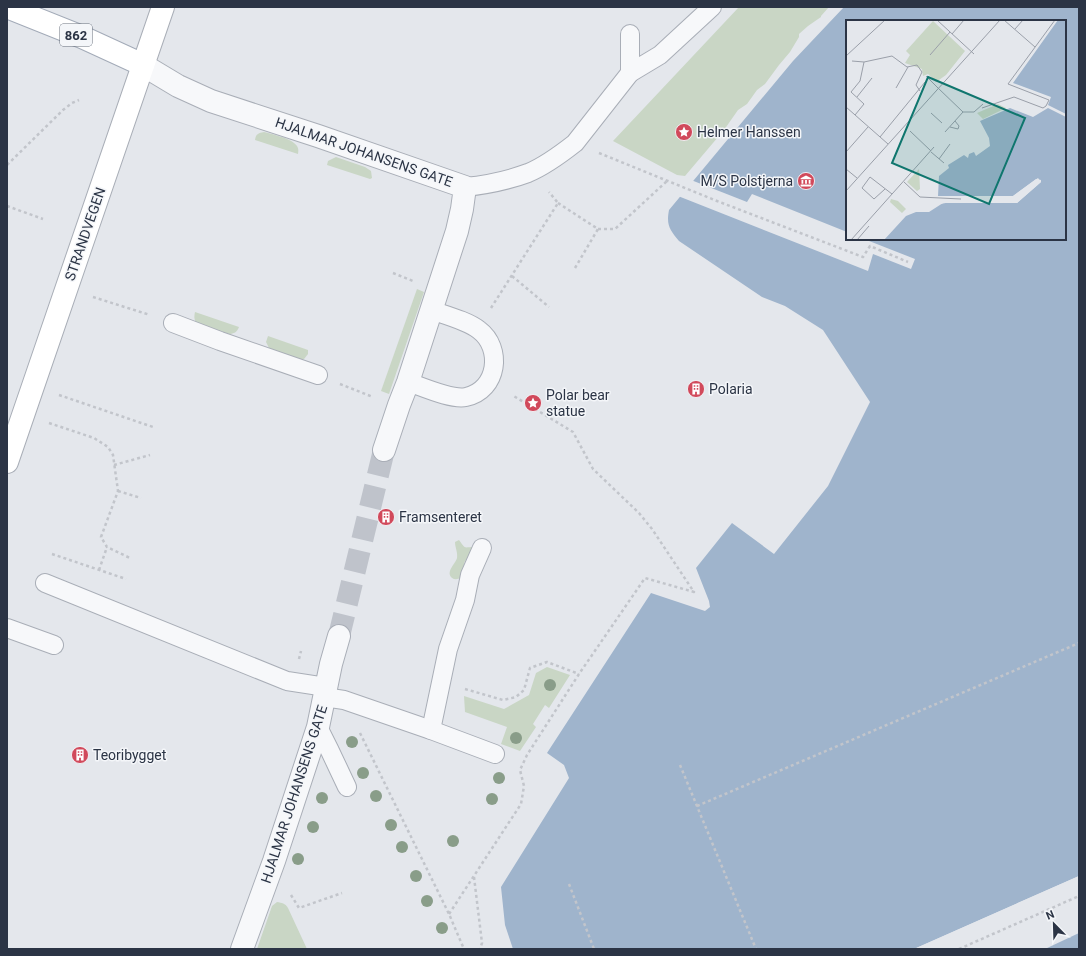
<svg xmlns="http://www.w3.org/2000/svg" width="1086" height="956" viewBox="0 0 1086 956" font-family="Roboto,sans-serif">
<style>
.green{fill:#c9d6c5}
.water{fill:#9fb4cc;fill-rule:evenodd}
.pier{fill:#e4e7ec}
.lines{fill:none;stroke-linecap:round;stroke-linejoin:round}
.street-tunnel{stroke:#bfc3cb;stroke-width:22;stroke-dasharray:22 11;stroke-linecap:butt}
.lane-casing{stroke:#a9aeb7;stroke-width:20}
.street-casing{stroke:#a9aeb7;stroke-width:24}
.secondary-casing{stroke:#a9aeb7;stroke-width:24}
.primary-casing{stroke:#a3abb8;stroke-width:24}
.path{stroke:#c2c5cb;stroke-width:2.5;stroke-dasharray:3 3;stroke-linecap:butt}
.lane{stroke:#f7f8fa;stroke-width:18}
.street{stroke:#f7f8fa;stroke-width:22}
.secondary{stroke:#fff;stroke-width:22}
.primary{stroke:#fff;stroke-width:22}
.tree{fill:#899d89}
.labels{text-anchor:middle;stroke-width:3;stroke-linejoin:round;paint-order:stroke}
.shield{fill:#f4f6f9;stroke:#676e7b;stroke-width:1}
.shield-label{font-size:13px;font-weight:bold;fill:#2b3445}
.poi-label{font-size:14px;fill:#2b3445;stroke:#f4f6f9;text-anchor:start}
.street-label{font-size:14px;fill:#2b3445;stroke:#f4f6f9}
.inset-road{fill:none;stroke:#9a9fa9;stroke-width:1}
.view{fill:#0f766e;fill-opacity:0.15;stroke:#0f766e;stroke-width:2}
.inset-edge{fill:none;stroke:#2b3445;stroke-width:2}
</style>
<rect width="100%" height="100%" fill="#e4e7ec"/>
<g class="green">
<polygon points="739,7 829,7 821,16 821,17 808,26 799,34 799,37 790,52 779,65 765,84 757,90 747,104 738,110 724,130 685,176 677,175 613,141"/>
<path d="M264,132C271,134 289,138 294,143C298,146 299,149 298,154L255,140C256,134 258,133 264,132Z"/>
<polygon points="336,157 365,167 371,171 372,178 370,179 327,165 328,161"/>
<polygon points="417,289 424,292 389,394 381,391"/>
<path d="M195,312L239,327C237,332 234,334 229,334L197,324C194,320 194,317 195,312Z"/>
<polygon points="268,336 308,350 308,354 304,359 299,359 269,348 266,342"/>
<path d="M459,540C466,550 464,547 474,547L475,553L465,561L464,564V567L461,578C458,579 455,580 452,578C445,572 456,563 457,558C458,553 455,547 455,542Z"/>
<polygon points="547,667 570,675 549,708 545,705 533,724 536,727 520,751 501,744 507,727 465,712 464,696 504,709 529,695 536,673"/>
<path d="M277,902C282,903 285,903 288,908L307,949H257L272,906Z"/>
</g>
<g class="water">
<path d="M844,7H1079V876L914,949H513L505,925L501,887L569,778L564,765L547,753L651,593L705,611L710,607L709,601L696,568L732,523L774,554L828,486L870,402L823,330L785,306L762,297L679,241C670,230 666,225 669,210L793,61ZM847,21H1065V239H847Z"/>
<polygon points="1079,933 1079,949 1045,949"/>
</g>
<g class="pier">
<polygon points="691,180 747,202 752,194 847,232 847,239 864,239 915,259 911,269 873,254 868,271 678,196"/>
<polygon points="1079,876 1079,878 919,949 914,949"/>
</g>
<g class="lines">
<polyline class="street-tunnel" points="339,636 384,450"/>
<g class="lane-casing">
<g id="lane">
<polyline points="630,73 660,55 712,7"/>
<path d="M465,187C485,185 509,180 528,173C545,166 561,154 575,143L630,73V34"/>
<polyline points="173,323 220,341 318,375"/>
<path d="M408,382C423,387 451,400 466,397C498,390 503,348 479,330C468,321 445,315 431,310"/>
<polyline points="45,583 287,681 326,687"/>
<polyline points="7,628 54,645"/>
<polyline points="324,697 344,700 431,730 495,754"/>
<polyline points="318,727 330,751 347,787"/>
<polyline points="431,730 448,649 465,600 470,575 482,548"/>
</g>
</g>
<g class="street-casing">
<g id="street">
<polyline points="143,65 178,86 211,101 318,136 465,187 462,209 457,231 408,382 399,405 384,450"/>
<polyline points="242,949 274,861 318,727 331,664 339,636"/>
</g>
</g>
<g class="secondary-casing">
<polyline id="secondary" points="7,462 163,7"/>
</g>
<g class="primary-casing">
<polyline id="primary" points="7,7 82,37 143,65"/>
</g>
<g class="path">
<polyline points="599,153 717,201 863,257 870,246 908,262"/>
<polyline points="7,165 63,110 72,103 79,100"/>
<polyline points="558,203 598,229 575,268"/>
<polyline points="7,206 43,219"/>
<polyline points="598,229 615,229 667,181"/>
<polyline points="393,273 413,281"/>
<polyline points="512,276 549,307"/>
<polyline points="93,297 150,315"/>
<polyline points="491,308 558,203 549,192"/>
<polyline points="340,384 373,397"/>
<polyline points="59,395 153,427"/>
<polyline points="49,423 94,438 108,447 113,455 118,491 101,537 107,547 130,558"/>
<polyline points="114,465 150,455"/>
<polyline points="118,491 141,498"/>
<polyline points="52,554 126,579"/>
<polyline points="99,570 107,547"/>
<polyline points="299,659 301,651"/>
<polyline points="465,689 503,700 516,697 524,690 530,668 547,662 579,674"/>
<polyline points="360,733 449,914 464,949"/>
<polyline points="680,765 756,949"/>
<polyline points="697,806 1079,643"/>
<polyline points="474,877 482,943 480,949"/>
<polyline points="569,884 594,949"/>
<polyline points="291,895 299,908 342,893"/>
<polyline points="449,914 521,804 524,786 520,770 527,755 579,674 645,578 694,592 652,529 639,513 593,469 573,432 512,395"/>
<polyline points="959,949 1079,896"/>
</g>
<use href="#lane" class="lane"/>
<use href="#street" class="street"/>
<use href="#secondary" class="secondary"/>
<use href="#primary" class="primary"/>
</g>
<g class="tree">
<circle cx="550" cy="685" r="6"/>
<circle cx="516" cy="738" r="6"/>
<circle cx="352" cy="742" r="6"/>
<circle cx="363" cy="773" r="6"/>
<circle cx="499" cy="778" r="6"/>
<circle cx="376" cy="796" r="6"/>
<circle cx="322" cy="798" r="6"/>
<circle cx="492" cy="799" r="6"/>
<circle cx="391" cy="825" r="6"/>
<circle cx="313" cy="827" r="6"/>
<circle cx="453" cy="841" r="6"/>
<circle cx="402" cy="847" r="6"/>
<circle cx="298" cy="859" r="6"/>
<circle cx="416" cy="876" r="6"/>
<circle cx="427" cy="901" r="6"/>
<circle cx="442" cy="928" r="6"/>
</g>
<defs>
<g id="sight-disc" transform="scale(0.9)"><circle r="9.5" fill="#d1495b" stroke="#f4f6f9"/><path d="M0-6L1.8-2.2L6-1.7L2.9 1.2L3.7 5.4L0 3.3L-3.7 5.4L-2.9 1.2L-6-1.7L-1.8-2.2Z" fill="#fff"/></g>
<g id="museum-disc" transform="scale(0.9)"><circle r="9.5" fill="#d1495b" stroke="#f4f6f9"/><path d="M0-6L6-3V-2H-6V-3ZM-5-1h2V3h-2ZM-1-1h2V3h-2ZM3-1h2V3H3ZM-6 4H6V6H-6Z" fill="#fff"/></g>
<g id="building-disc" transform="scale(0.9)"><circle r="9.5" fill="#d1495b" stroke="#f4f6f9"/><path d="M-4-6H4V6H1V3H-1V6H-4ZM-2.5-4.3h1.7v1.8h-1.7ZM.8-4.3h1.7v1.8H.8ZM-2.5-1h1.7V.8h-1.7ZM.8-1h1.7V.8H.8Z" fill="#fff"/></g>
</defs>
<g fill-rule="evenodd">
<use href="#sight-disc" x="684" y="132"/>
<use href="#museum-disc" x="806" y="181"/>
<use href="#building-disc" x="696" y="389"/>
<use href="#sight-disc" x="533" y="403"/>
<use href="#building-disc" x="386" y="517"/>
<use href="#building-disc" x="80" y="755"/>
</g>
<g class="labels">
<rect class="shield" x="60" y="24" width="32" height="22" rx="3"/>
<g class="shield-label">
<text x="76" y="40">862</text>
</g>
<g class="poi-label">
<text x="697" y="137">Helmer Hanssen</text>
<text x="793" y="186" text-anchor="end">M/S Polstjerna</text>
<text x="709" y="394">Polaria</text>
<text x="546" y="400">Polar bear<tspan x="546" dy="16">statue</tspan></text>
<text x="399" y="522">Framsenteret</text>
<text x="93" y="760">Teoribygget</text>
</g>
<g class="street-label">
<text transform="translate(364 152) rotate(19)" y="5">HJALMAR JOHANSENS GATE</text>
<text transform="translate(85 234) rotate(-71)" y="5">STRANDVEGEN</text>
<text transform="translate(294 794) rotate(-72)" y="5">HJALMAR JOHANSENS GATE</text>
</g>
</g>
<g transform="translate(846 20)">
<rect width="220" height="220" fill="#e4e7ec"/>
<path d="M87,1L119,31L100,55L90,62L82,54L77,56L76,49L59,43L64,35L60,31ZM152,84L160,88L137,99L131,93ZM73,149L74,169L71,171L61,162ZM45,179L52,181L60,189L56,193L44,182Z" fill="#c9d6c5"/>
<path d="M212,0H220V94L202,85L205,77L167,63ZM164,88L187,97L202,88L220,97V220H38L60,196L70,192H83L97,183H171L195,162V160L190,159L167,176H92L93,156L103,148L102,145L118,135L122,138L123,134L128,132L130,136L144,126L143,118L134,101Z" fill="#9fb4cc"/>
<path d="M192,158L195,162L171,183L105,182L89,185L97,181H171L193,160L167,178L114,179V177L167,176Z" fill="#e4e7ec"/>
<path class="inset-road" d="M91,0L128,34M158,0L189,27M169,9L177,0M106,14L118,0M84,35L104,12M0,36L39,0M6,41L18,42L46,36L61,47L71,45L76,52L70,65L74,71M80,56L92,68M50,68L62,47M92,68L117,92M11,77L26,58M0,87L42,124M136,88L168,77L197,88L200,86L203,80L162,64L209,0M117,92H128L137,84M85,93L96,103M9,95L18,84L5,72L14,61L18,42M104,107L112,109L113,106L109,101M64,111L85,131M99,112L117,92M34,117L79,62M0,132L22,107M85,132L98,143M93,139L104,124M0,149L11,158M58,162L74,177L115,179M39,169L28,179L16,168L24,157L46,174M0,171L154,0M5,220L88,127M11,220L23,206"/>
<path class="view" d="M82,57L179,98L143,184L46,143Z"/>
<rect width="220" height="220" class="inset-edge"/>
</g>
<rect width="1086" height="956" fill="none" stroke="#2b3445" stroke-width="16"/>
<g transform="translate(1054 924) rotate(337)" stroke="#f4f6f9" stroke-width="3" paint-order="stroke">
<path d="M0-3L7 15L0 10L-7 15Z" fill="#2b3445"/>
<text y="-6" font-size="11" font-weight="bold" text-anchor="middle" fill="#2b3445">N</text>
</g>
</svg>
